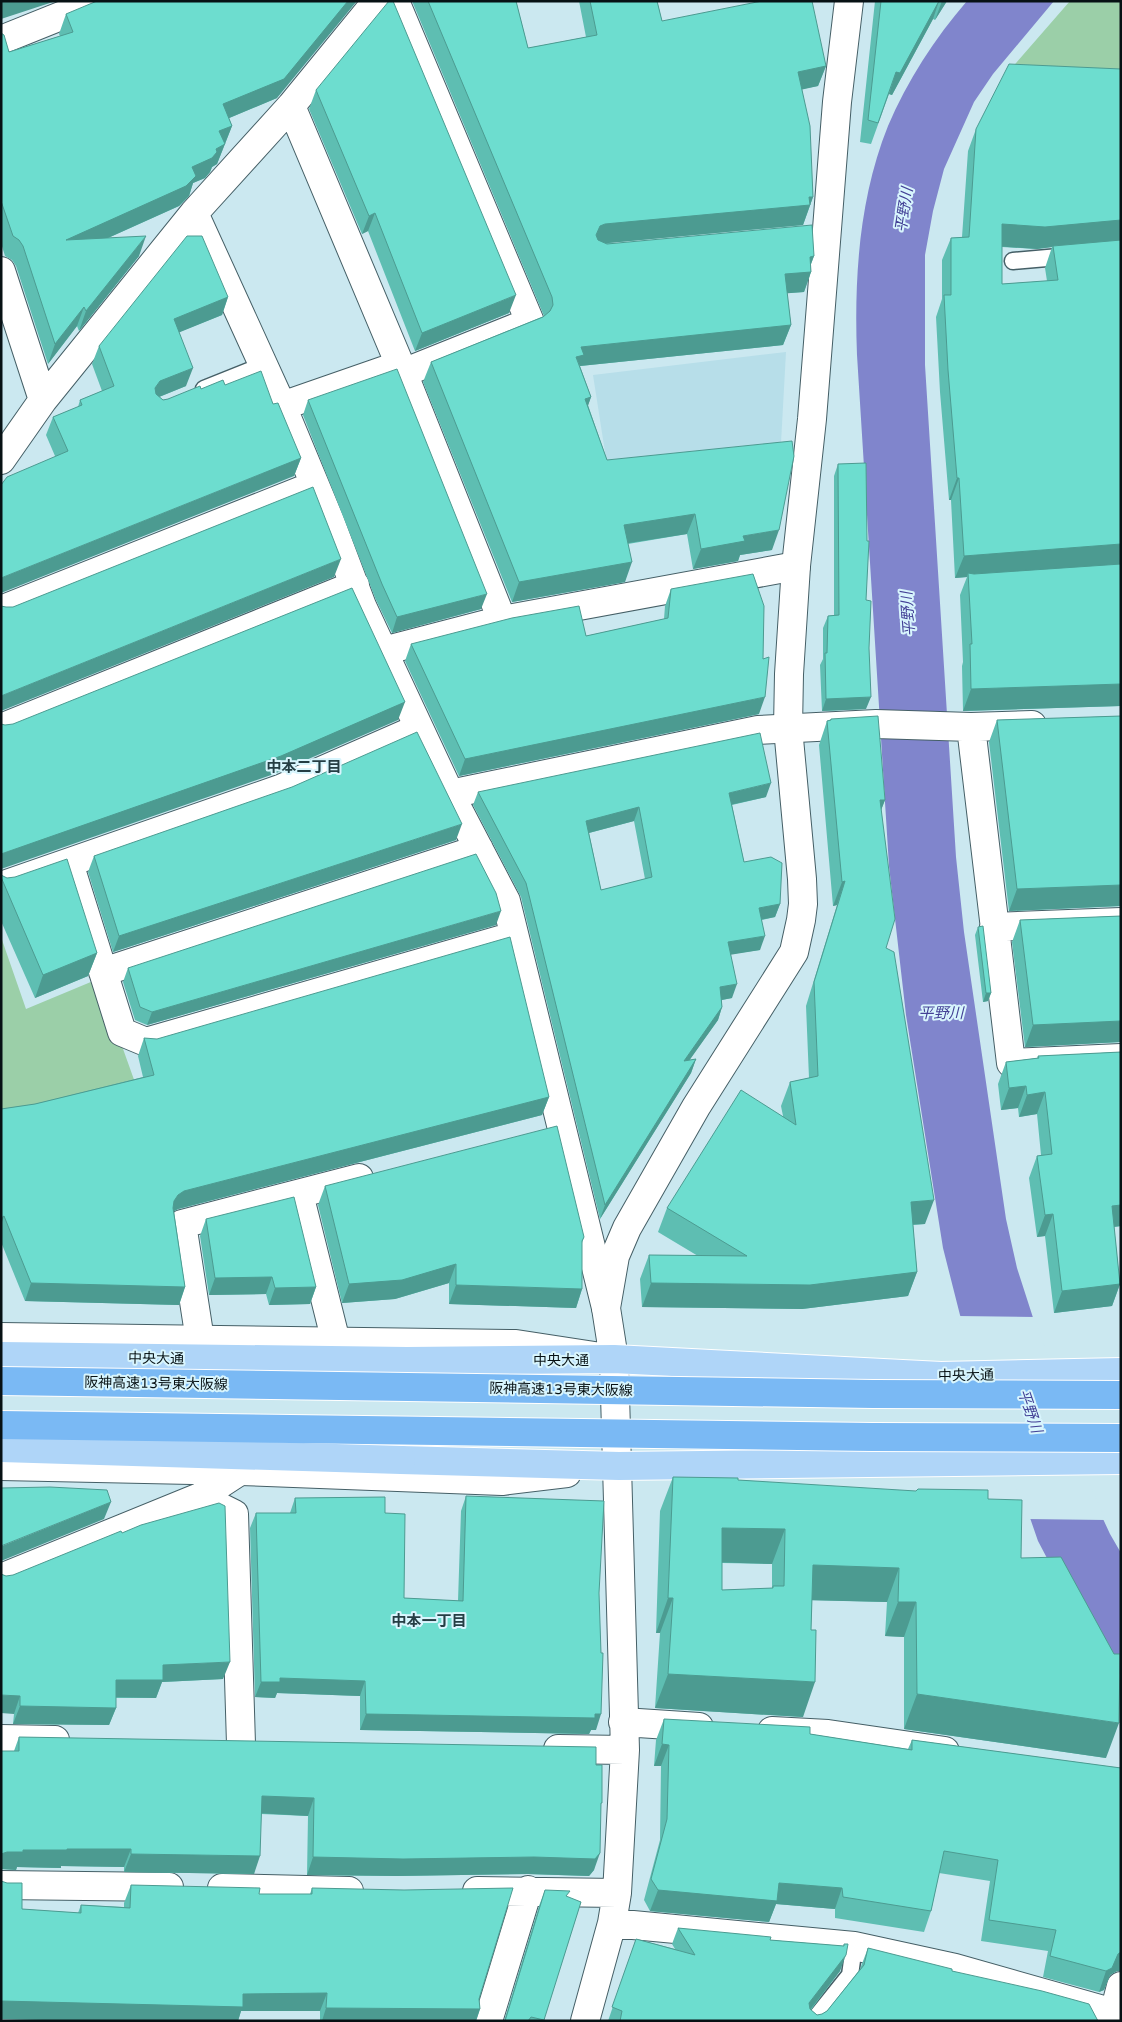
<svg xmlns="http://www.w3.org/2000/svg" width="1122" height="2022" font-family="'Varela Round','Noto Sans JP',sans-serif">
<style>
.built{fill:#b7dee9}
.green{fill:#9bcfa8}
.water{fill:#8085cc}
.pier{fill:#cbe8f0}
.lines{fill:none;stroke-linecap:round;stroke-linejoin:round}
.service-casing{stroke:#455f66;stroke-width:19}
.minor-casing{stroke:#455f66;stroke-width:30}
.tertiary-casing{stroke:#455f66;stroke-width:30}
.primary-casing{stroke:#fff;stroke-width:30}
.service{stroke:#fff;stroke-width:16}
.minor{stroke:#fff;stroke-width:28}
.tertiary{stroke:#fff;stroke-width:28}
.primary{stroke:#afd5f8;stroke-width:28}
.primary-bridge-casing{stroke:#fff;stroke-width:30;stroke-linecap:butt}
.motorway-bridge-casing{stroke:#fff;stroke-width:30;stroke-linecap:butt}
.primary-bridge{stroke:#afd5f8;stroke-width:28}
.motorway-bridge{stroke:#7ab9f4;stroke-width:28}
.wall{fill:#5ebeb2;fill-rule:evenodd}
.shaded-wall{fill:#4c9b91}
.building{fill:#6dddcf;stroke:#4c9b91;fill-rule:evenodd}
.labels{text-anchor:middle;stroke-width:4;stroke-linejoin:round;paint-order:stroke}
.street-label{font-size:14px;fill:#071114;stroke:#d8f5fd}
.water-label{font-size:15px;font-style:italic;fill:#434196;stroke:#d8f5fd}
.neighbourhood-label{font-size:15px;font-weight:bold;fill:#253e44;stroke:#d8f5fd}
</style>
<rect width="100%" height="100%" fill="#cbe8f0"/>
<path class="built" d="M786,352L781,443L607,465L593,375Z"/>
<path class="green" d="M1070,1H1121V86L1003,78Z
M1,937L26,1009L98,979L137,1088L1,1122Z"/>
<path class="water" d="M967,1H1054L993,74L974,102L944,169L933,211L925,255V365L956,857L964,932L1006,1219L1017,1268L1086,1482L1110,1534L1121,1553V1676L1069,1600L1038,1541L960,1315L943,1248L906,1015L889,866L857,355C854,279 859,198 888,126C907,81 935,38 967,1Z"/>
<path class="pier" d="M957,1316L1035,1317L1088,1481L1106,1520L1027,1519Z"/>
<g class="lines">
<g class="service-casing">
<path id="service" d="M1013,261L1070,256
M204,389L264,365
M813,2021L850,1975L854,1946"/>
</g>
<g class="minor-casing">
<path id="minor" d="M395,1L530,322L403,373
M1,40L98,1
M291,106L400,365L502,620
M194,213L282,406L330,521L362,606L450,794L506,901L606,1308
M1,271L43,400
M282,406L400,365
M1,460L43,400L194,213L291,106L377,1
M1,610L315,485
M383,651L502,620L796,566
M971,727L1011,1063L1121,1058
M1,728L355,585
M450,794L758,730L876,724L971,727L1032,725
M69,863L122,1032L146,1042L514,936
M1,886L280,789L419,728
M994,927L1121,922
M103,972L479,849
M299,1194L336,1342
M200,1340L182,1224L359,1178
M200,1497L234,1514L241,1744
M1,1578L200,1497L240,1471
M623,1722L699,1727
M772,1731L828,1734L945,1751
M1,1739L55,1740
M558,1749L625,1750
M1,1885L169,1887
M222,1888L349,1891
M477,1891L617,1893
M612,1923L854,1946L955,1968L1121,2015
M488,2021L528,1890
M585,2021L612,1923L617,1893L625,1750L614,1359
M1112,2021L1121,1986"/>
</g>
<g class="tertiary-casing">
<path id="tertiary" d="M1,1337L516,1344L614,1359L606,1308L615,1256L627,1228L696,1107L794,952L801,920L803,904L802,879L788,728L789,674L796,566L812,419L837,102L849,1
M1,1466L240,1471L502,1481L567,1473"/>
</g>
<g class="primary-casing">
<path id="primary" d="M1,1356L407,1361L614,1359L941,1376L1121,1372
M401,1460L619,1466L1121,1460"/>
</g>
<use href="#service" class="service"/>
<use href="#minor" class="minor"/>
<use href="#tertiary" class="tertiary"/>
<use href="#primary" class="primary"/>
<g class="primary-bridge-casing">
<path id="primary-bridge" d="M1,1448L401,1460"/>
</g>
<g class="motorway-bridge-casing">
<path id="motorway-bridge" d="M1,1381L873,1394L1121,1395
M1,1425L872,1437L1121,1438"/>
</g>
<use href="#primary-bridge" class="primary-bridge"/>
<use href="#motorway-bridge" class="motorway-bridge"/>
</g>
<path class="wall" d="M412,1H516L528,48L586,37L579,1H657L662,21L826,66L818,86L802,89L813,197L803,225L606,243L814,256L811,264V272L804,292L787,293L791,325L783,345L580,366L591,397L588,405L607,460L772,550L740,555L738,561L693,569L687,534L628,544L625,582L512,602L423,382L431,362L544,316Z
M875,1H947L935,20L933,19L892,95L889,94L871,144L860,142Z
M66,14L277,98L229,118L232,126L217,164L212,167L210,172L205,178L193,183L189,196L179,206L108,238L139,256L79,331L77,326L48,364L16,266L12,260L5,256L1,243V33L9,52L60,36L59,34Z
M1121,69V706L963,711L962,666L963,662L960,595L967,577L955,578L951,500H949L940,392L936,317L942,299V260L951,238L962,237L968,151L976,129ZM1002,247L1037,249L1052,247L1045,268L1047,281L1002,284Z
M316,90L509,313L415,351L368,231L362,234L309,109Z
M228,297L222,315L179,332L186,386L159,397L163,400L168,399L201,389L225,385L273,404L301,458L294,476L55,456L46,435L53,417L78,407L80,400L102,391L92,364L99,346Z
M308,400L481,609L392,633L376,600L303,415Z
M838,464L866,600V709L822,711L820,665L823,659V628L828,616L834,615V476Z
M671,589L759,714L459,776L405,661L411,644L586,636L664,619L665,606Z
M1121,716V906L1009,911L989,742L997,720Z
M831,719L885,800L881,810L886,948L925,1224L913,1225L917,1272L908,1296L802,1309L642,1307L640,1279L649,1255L698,1256L658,1232L667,1208L783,1116L781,1106L790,1082L809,1078L806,1006L837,905L833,906L819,745L827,721L830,720Z
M478,792L766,797L732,805L744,862L780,904L775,917L762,920L760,950L731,954L732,998L722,1000V1007L718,1020L689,1060L696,1059L691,1073L600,1219L521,897L473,805ZM634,821L645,879L601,890L589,833Z
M456,840L113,952L88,872L94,856Z
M1,875L97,953L88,976L35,998L1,921Z
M1121,916V1042L1025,1047L1012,942L1020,920Z
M496,925L147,1025L135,1020L123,982L128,968Z
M978,927L991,993L988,1001L983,1002L975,935Z
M144,1038L549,1097L542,1115L178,1209L174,1211L185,1287L179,1305L25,1301L1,1242V1109L35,1104L143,1077L138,1056Z
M1121,1052V1226L1114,1227L1120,1284L1112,1306L1054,1313L1045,1236L1037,1237L1029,1178L1037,1156L1041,1155L1037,1114L1019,1117L1018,1108L1001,1110L998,1084L1006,1062L1037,1058L1038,1056Z
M325,1186L584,1237L582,1243V1289L576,1308L449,1304V1283L395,1299L342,1303L318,1205Z
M206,1219L316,1287L310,1304L269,1305L266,1294L209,1295L200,1236Z
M673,1477L738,1480L988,1499L1021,1558L1106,1758L904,1729V1637L885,1636L887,1602L812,1600L811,1630L803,1717L655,1708L660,1633H656L660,1511ZM722,1563L772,1564V1588L722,1590Z
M466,1496L599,1593L596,1730H591L589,1734L360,1730V1696L277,1693L275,1698L255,1697L250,1528L256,1513H290L295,1498L385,1513L404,1598L458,1601L461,1511Z
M1,1574L223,1679L162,1682L156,1698H116V1708L109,1725L13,1724L14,1714Z
M664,1719L810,1734L908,1749L912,1740L1121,1768V1971H1117L1110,1975L1104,1990L1099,1992L1043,1977L1048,1951L981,1941L990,1881L939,1873L931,1911L924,1932L835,1918V1909L776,1904L769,1922L650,1911L644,1900L660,1840L661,1766H654L656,1740Z
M19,1737L596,1765L601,1807L594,1870L589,1876L528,1874L397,1876L307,1875L308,1816L261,1814L254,1874L124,1872V1867L61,1866V1868L17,1867L16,1870L1,1869V1751H14Z
M1,1881L22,1909L78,1913L81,1905L124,1907V1903L131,1885L259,1894H310L312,1888L479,1999L480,2009L476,2021H320V2011H241L238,2021H88L1,2019Z
M545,1890L581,1902L543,2021H504L539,1906Z
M678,1928L770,1940L843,1946L844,1944L840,1971L811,2010L817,2015L822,2014L827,2011L860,1969L868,1948L952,1971L1098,2021H608L636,1939L675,1949L672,1944Z"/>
<path class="shaded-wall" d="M1,1H56L1,19Z
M348,1H357L277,98L215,124L223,104Z
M939,1L933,19L892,95L889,94L896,72Z
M942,1H947L935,20Z
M826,66L818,86L791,92L798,72Z
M232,126L217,164L212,167L210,172L205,178L193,183L189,196L179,206L59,260L66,240L192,167L219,131Z
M809,197H813L803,225L598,244L596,235L600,226L605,224Z
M375,213L368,231L362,234L369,216Z
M1121,220L1120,241L1053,246L1052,247L1037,249L994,246L1002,224Z
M146,236L139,256L79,331L86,311Z
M814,256L808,272H811L804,292L778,294L785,274L810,257Z
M516,295L509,313L415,351L422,333Z
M228,297L222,315L168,337L174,319Z
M84,307L77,326L48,364L55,344Z
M791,325L783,345L580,366L576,357L581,347Z
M193,368L186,386L154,399L155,388L160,381Z
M591,397L584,417L585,399Z
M301,458L294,476L1,593V578Z
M957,478H959L951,500H949Z
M695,514L687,534L616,545L624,525Z
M779,530L772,550L740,555L738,561L693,569L701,549L743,536Z
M1121,544V565L969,577L968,573L967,577L955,578L964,556Z
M341,559L334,577L1,711V696Z
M632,562L625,582L512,602L519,582Z
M487,594L481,609L392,633L397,617Z
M1121,684L1120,706L963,711L971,689Z
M765,697L759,714L459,776L465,759Z
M871,697L866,709L822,711L826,699Z
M405,702L398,720L274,774L1,869V854Z
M771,783L766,797L725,806L729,793Z
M880,800H885L876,823Z
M639,807L634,821L581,835L586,821Z
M462,824L456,840L113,952L119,936Z
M845,881L837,905L833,906L842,882Z
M1121,885L1120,906L1009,911L1017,889Z
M780,904L775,917L754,921L759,908Z
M501,911L496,925L147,1025L152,1012Z
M765,936L760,950L723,956L728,942Z
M97,953L88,976L35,998L43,975Z
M737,984L732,998L716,1001L720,987Z
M986,993H991L988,1001L983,1002Z
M722,1007L718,1020L679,1075L684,1061Z
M1121,1021L1120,1042L1025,1047L1033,1025Z
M696,1059L691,1073L600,1219L605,1205Z
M1026,1086L1018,1108L1001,1110L1009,1088Z
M1045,1092L1037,1114L1019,1117L1027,1095Z
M549,1097L542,1115L178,1209L171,1213L174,1201L178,1195L184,1191Z
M934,1200L925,1224L903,1225L911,1202Z
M1121,1205V1226L1104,1228L1112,1206Z
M1053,1214L1045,1236L1037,1237L1045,1215Z
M4,1216L1,1225V1218Z
M456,1264L449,1283L395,1299L342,1303L349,1284Z
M917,1272L908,1296L802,1309L642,1307L651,1283Z
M272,1277L266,1294L209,1295L215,1278Z
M31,1283L185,1287L179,1305L25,1301Z
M1120,1284L1112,1306L1054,1313L1062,1291Z
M456,1285L582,1289L576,1308L449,1304Z
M316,1287L310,1304L269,1305L275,1288Z
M111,1502L104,1519L1,1561L2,1546Z
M722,1528L785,1529L772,1564L709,1562Z
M813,1565L899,1568L887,1602L800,1600Z
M668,1598H673L660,1633H656Z
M898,1602H916L904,1637L885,1636Z
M230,1662L223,1679L162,1682L156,1698L110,1697L116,1680L163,1665Z
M668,1674L815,1682L803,1717L655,1708Z
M280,1678L365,1681L360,1696L277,1693L275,1698L255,1697L261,1682Z
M917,1694L1119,1723L1106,1758L904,1729Z
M1,1695L20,1696L14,1714L1,1713Z
M20,1706L116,1708L109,1725L13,1724Z
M366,1714H601L596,1730H591L589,1734L360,1730Z
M662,1744L669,1745L661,1766H654Z
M262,1796L314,1798L308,1816L256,1813Z
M67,1849H131L124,1867L61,1866V1868L17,1867L16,1870L1,1869V1854L7,1852L23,1850Z
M600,1853L594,1870L589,1876L528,1874L397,1876L307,1875L313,1857Z
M131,1854L260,1856L254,1874L124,1872Z
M779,1883L842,1888L835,1909L776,1904L769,1922L650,1911L658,1890Z
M1121,1952V1971H1117L1110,1975L1104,1990L1099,1992L1106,1971L1118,1954Z
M846,1955L840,1971L803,2019L809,2003Z
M327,1993L320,2011H241L238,2021H88L1,2019V2001L243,1994Z
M326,2008L480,2009L476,2021H322Z"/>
<path class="building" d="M97,1H348L284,79L223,104L232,126L219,131L225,144L216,149L217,152L212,158L192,167L196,176L186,186L66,240L146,236L86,311L84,307L55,344L23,246L19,240L13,236L1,201V33L4,35L9,52L73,32L66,14Z
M389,1H393L516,295L422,333L375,213L369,216L316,90Z
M428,1H516L528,48L597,35L590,1H657L662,21L762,1H812L826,66L798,72L810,126L813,197H809L810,205L605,224L600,226L596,235L598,240L607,244L812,225L814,256L810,257L811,272L785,274L791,325L581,347L584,355L576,357L591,397L585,399L607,460L792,441L794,456L779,530L743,536L745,541L701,549L695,514L624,525L632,562L519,582L431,362L543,317L550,311L553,305L552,297Z
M881,1H939L900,73L896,72L878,123L868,120Z
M1009,64L1121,69V220L1045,227L1002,224V284L1058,280L1053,246L1121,240V544L964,556L959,478H957L948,370L944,295H951V238L969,237L976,129Z
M187,236H202L228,297L174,319L193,368L160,381L155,388L156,394L163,400L168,399L200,386L201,389L223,380L225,385L261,371L273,404L278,403L301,458L1,578V485L7,477L68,451L53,417L82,405L80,400L114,386L99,346Z
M397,369L487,594L397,617L382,584L308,400Z
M866,463L867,541H869L866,600L871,601L869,648L871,697L826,699L825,653H827L828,616L839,615L838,464Z
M313,487L341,559L1,696V606L6,607H13Z
M1121,564V684L971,689L970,644H972L968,573L974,574Z
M753,574L764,606L763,659L769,657L765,697L465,759L411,644L512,618L579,606L586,636L668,618L671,589Z
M352,588L405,702L281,756L1,854V724L5,725L13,724Z
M878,716L885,800H880L895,919L886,948L894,952L934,1200L911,1202L917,1272L810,1285L651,1283L649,1255L747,1256L667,1208L741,1090L796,1125L790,1082L818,1076L814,982L845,881L842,882L827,721L831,720V719Z
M1121,716V885L1017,889L997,720Z
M417,732L462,824L119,936L94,856L292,787Z
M760,733L771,783L729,793L744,862L771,857L782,863L780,904L759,908L765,936L728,942L737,984L720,987L722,1007L684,1061L696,1059L605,1205L526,883L478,792ZM639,807L652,877L601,890L586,821Z
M476,854L496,893L501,911L152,1012L140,1007L128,968Z
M67,859L97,953L43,975L1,877V875L7,878L15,877Z
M1121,916V1021L1033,1025L1020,920Z
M983,926L991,993H986L978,927Z
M510,937L549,1097L184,1191L178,1195L174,1201L173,1208L185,1287L31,1283L4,1216L1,1218V1109L35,1104L154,1075L144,1038L157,1039Z
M1121,1052V1205L1112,1206L1120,1284L1062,1291L1053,1214L1045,1215L1037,1156L1052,1154L1045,1092L1027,1095L1026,1086L1009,1088L1006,1062L1039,1058L1038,1056Z
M557,1126L584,1237L582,1241V1289L456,1285V1264L402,1280L349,1284L325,1186Z
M294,1197L316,1287L275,1288L272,1277L215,1278L206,1219Z
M673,1477L738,1478V1480L916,1491L918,1489L988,1490V1499L1022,1500L1021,1558L1061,1557L1114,1654H1120L1119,1723L917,1694L916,1602H898L899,1568L813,1565L811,1630H816L815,1682L668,1674L673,1598H668ZM722,1528L785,1529L784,1586H773V1588L722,1590Z
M50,1487L107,1490L111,1502L1,1546V1488Z
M466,1496L604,1501L599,1593L601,1653H603L601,1714H595V1718L366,1714L365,1681L280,1678V1682H261L256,1513H296L295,1498L385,1497V1513L405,1514L404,1598L463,1601Z
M219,1503L225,1506L230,1662L163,1665V1680H116V1708L20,1706V1696L1,1695V1574L6,1576L13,1575L121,1531L122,1533L141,1525Z
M664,1719L810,1727V1734L912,1750V1740L1121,1768V1952L1118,1954L1112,1968L1106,1971L1050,1956L1056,1930L989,1920L998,1860L944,1851L931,1911L843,1897L842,1888L779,1883L777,1901L658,1890L651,1879L667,1819L669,1745L662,1744Z
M19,1737L596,1747V1765H602V1803H601L600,1853L595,1859L534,1857L403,1859L313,1857L314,1798L262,1796L260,1856L131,1854V1849H67V1850H23V1852H7L1,1854V1751H19Z
M1,1881L7,1883H22V1909L81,1913V1905L130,1908L131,1885L260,1888L259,1894H312V1888L404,1890L513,1888L479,1999L480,2009L326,2008L327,1993L243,1994V2007L1,2001Z
M545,1890L570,1891L566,1896L581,1902L544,2020L531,2017L528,2021H505Z
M678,1928L771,1937L770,1940L844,1946V1944H848L846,1955L809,2003L810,2009L817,2015L822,2014L827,2011L864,1965L868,1948L952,1969V1971L1042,1991L1089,2004L1098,2021H620L622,2011L612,2007L636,1939L695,1955Z"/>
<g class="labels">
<g class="street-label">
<text transform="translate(156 1358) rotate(1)" y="5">中央大通</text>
<text x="561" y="1365">中央大通</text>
<text transform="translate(966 1375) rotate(-1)" y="5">中央大通</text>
<text transform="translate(156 1383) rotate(1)" y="5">阪神高速13号東大阪線</text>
<text transform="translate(561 1389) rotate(1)" y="5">阪神高速13号東大阪線</text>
</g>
<g class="water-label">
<text transform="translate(904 210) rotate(-81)" y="5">平野川</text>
<text transform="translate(908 614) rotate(-94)" y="5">平野川</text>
<text x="941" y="1018">平野川</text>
<text transform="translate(1030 1411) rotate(71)" y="5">平野川</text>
</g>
<g class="neighbourhood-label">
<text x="304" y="772">中本二丁目</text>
<text x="429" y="1626">中本一丁目</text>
</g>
</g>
<rect width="1122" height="2022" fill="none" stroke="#071114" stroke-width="5"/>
</svg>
